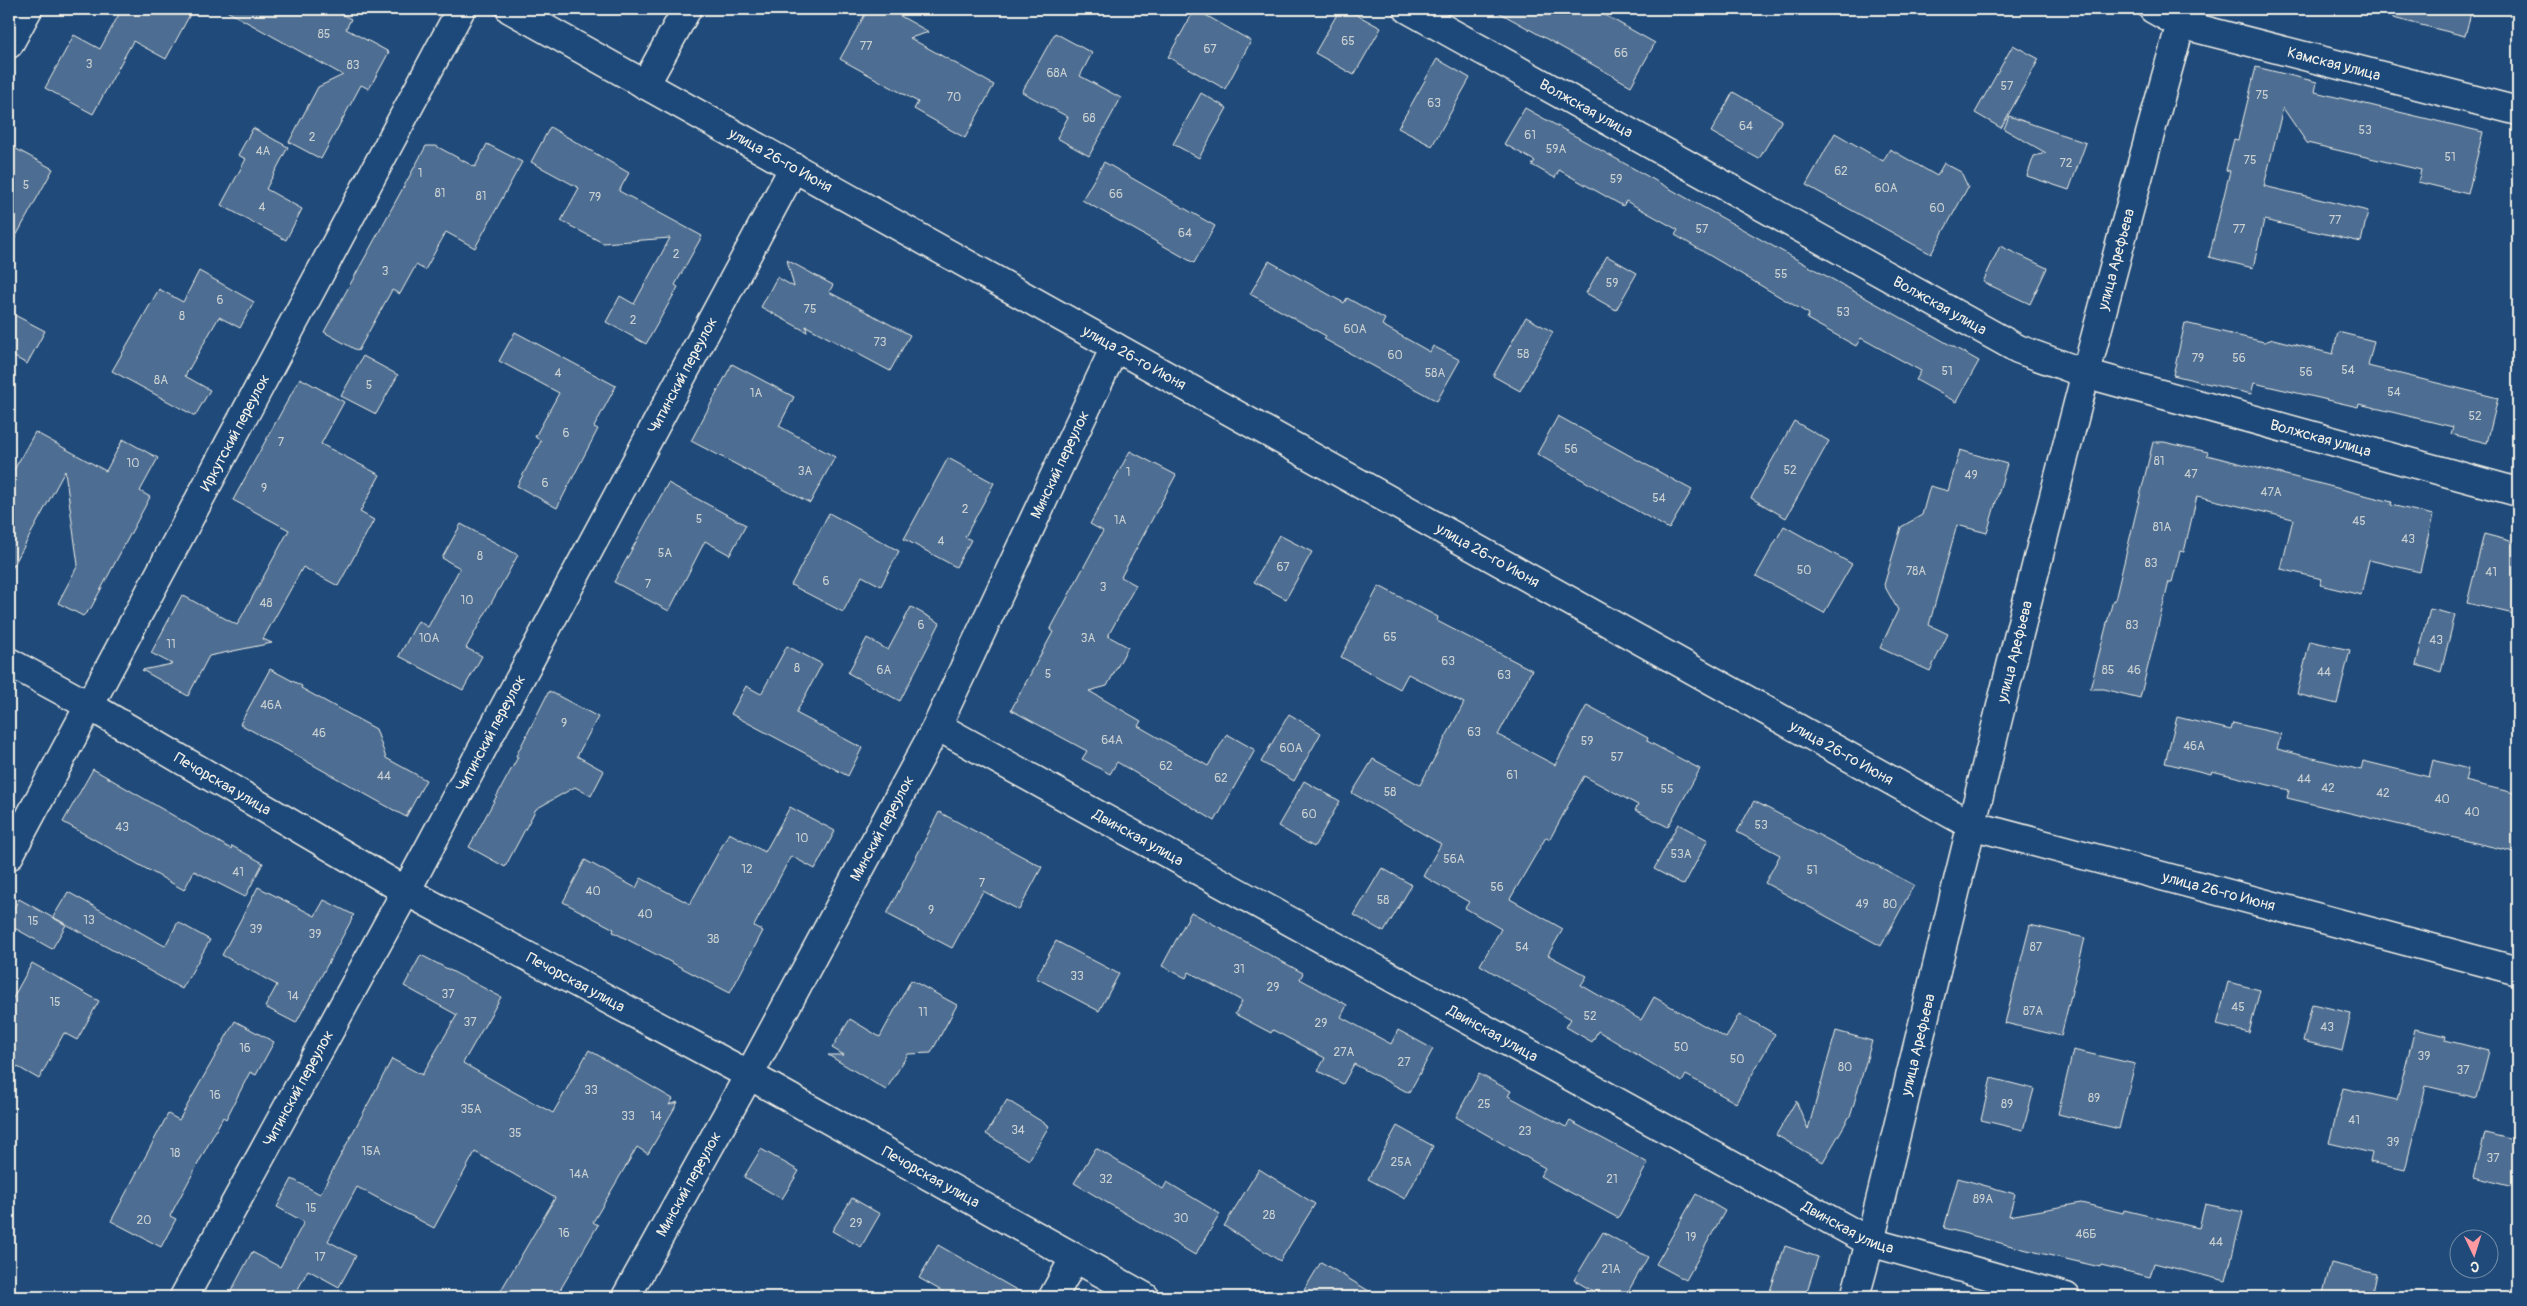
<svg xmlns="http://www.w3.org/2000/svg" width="2527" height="1306" font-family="Pangolin,sans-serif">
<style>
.building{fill:#4d6e92;stroke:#f4f1e8}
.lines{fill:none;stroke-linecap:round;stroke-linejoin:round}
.minor-casing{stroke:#f4f1e8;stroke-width:31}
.minor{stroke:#1f4a7a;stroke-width:28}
.labels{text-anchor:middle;stroke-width:4;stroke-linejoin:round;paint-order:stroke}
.number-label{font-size:12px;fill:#cad0d2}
.street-label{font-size:15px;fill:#f4f1e8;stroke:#1f4a7a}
</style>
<rect width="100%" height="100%" fill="#1f4a7a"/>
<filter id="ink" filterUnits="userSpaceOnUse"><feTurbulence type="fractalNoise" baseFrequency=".02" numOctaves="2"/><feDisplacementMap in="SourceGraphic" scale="10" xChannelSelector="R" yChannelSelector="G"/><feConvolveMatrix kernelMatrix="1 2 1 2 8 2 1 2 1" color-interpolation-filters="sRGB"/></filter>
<g filter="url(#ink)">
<path class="building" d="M122,9H193L166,59L133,41L93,114L45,88L74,35L100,49Z
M223,9H332L351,19L346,29L389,52L369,89L361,85L321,159L289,142L318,87L343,75Z
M868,9H888L929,32L910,38L994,85L965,138L914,109L918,102L840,59Z
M1195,9L1251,41L1225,89L1168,57Z
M1340,9H1346L1381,28L1354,75L1315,53Z
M1493,9H1594L1655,43L1631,86Z
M2394,9H2472L2465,36L2393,18Z
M1055,33L1092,53L1080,76L1121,98L1089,156L1057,138L1068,117L1022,92Z
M2013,45L2039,59L2001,128L1975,113Z
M1437,59L1470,78L1432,146L1398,128Z
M2256,67L2317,82L2315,92L2483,132L2468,194L2418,182L2421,170L2307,143L2283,108L2264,186L2368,211L2361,242L2264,220L2253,268L2209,257L2230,171L2226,170L2234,139L2238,140Z
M1733,92L1782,120L1759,159L1711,132Z
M1201,93L1227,108L1199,158L1173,144Z
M1525,108L1979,361L1956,402L1916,380L1921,371L1861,338L1856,346L1807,319L1809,314L1675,235L1678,230L1626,201L1623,206L1559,170L1555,178L1532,165L1535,161L1504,144Z
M2009,116L2086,143L2069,190L2027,176L2034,156L2046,153L2004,129Z
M550,127L629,173L619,191L702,236L675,285L678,287L646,344L606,322L620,296L634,304L670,238L603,243L561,221L579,188L531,162Z
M253,128L288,147L266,189L302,209L286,240L221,205L246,159L238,155Z
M1835,133L1883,161L1890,149L1937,176L1944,163L1961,172L1968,187L1931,254L1806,185Z
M487,144L522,162L475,248L446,232L425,270L416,265L400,294L392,290L358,351L324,332L426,146H436L475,167Z
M9,145L53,169L9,249Z
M1104,162L1215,226L1194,263L1082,200Z
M2000,246L2047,268L2030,304L1983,282Z
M1607,256L1637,273L1616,310L1586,293Z
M787,260L833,285L829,292L910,335L890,371L806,326L807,332L761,307L777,277L794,287Z
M1269,261L1344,303L1347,298L1385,319L1382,325L1430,352L1433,346L1460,360L1437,401L1324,339L1326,336L1250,294Z
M199,271L254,302L240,328L219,317L185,376L210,390L195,416L112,371L159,289L183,302Z
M9,312L45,331L27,364L9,354Z
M1526,317L1553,332L1520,391L1493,376Z
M2185,323L2264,342L2273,339L2333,354L2338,332L2374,341L2368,366L2498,398L2487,443L2451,434L2453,427L2359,404L2358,407L2254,383L2251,394L2173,375Z
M515,332L616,386L594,427L598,429L557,508L517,486L541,441L535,437L559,393L499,361Z
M363,356L398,375L376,414L341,396Z
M732,364L794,397L779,426L835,457L810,503L691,441Z
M300,378L344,402L321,444L380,475L360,512L374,520L338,586L303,567L263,639L272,643L209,656L188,696L142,670L172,664L151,653L182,595L237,625L289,530L233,500Z
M1558,416L1692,490L1669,529L1537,454Z
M1794,421L1829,441L1786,518L1751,498Z
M35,432L106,471L123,439L158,458L140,491L150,497L91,608L83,616L58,603L78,565L65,471L9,574V479Z
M2153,442H2164L2208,452L2207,455L2392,502L2391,505L2433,515L2420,572L2369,560L2361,595L2320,585L2322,579L2281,569L2293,519L2197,496L2184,552L2180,551L2172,582H2169L2140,698L2104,689H2090L2113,600H2115Z
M1960,450L2007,464L1987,533L1957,525L1929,625L1948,634L1930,671L1880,648L1898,610L1884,585L1901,527L1922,515L1930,486L1948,491Z
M1130,451L1176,475L1121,577L1136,585L1108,636L1128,647L1107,686L1089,691L1141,721L1138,726L1208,766L1227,734L1255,750L1215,821L1117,762L1110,774L1082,759L1087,751L1011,710L1053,632L1050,630L1103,531L1090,524Z
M948,458L994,483L965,537L971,540L956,567L904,539Z
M668,483L746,525L730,555L705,541L669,611L614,582Z
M829,513L899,551L881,586L862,576L843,612L791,585Z
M461,524L518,555L466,648L482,656L463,690L399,656L418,621L428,627L460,568L442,558Z
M1784,526L1852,564L1824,613L1756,576Z
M2484,534L2518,543V615L2467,603Z
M1279,535L1312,552L1286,599L1254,582Z
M1379,586L1438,617L1437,621L1532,670L1498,735L1555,765L1587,705L1648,738L1647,741L1700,769L1668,827L1635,810L1638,805L1584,776L1550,839L1546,837L1510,899L1563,929L1548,955L1587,976L1581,985L1641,1020L1654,997L1726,1038L1739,1014L1775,1034L1736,1103L1686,1075L1682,1082L1598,1031L1592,1042L1566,1027L1571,1019L1480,965L1501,929L1465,908L1469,902L1423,876L1441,844L1352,793L1373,759L1420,785L1464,703L1408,674L1400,689L1341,657Z
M911,607L940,623L900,701L848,673L867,638L888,650Z
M2430,609L2455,615L2441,672L2416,665Z
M2310,641L2350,650L2337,704L2297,694Z
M787,646L822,664L796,713L862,748L848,776L731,714L746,686L761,694Z
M270,669L302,686L301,688L376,729L386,758L426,780L406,817L240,724Z
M549,691L598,717L577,756L604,771L591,796L575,787L536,809L505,867L469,847L518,757L516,756Z
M1289,714L1321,733L1294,781L1261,762Z
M2177,717L2231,730L2233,723L2281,734L2277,749L2361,770L2363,761L2429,777L2433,760L2468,769L2465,781L2518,794V853L2287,798L2289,790L2212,771L2211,774L2165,763Z
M93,769L231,849L232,846L263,863L245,897L194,871L184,890L63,822Z
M1304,781L1340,801L1314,847L1278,826Z
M1754,801L1914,885L1881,946L1765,883L1780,855L1737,832Z
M790,807L835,831L815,869L791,856L754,926L763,931L730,993L613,932L614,929L563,902L585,860L636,888L641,878L690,904L729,833L765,852Z
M939,812L1042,867L1019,910L983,891L952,948L887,914Z
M1678,824L1708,840L1684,885L1654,869Z
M1382,868L1412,885L1384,932L1354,915Z
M258,887L315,916L324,900L354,915L351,918L352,919L296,1023L265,1007L277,985L222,955Z
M68,892L165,946L178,922L210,940L182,989L53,917Z
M19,899L66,925L52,949L9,925V917Z
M1191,912L1303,973L1300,979L1347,1005L1341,1017L1391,1044L1398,1030L1433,1049L1409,1093L1354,1064L1343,1084L1318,1071L1325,1058L1273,1030L1271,1033L1235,1014L1242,1001L1189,972L1186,978L1162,966Z
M2030,925L2085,938L2061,1036L2005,1023Z
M1056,941L1119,974L1099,1011L1036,978Z
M421,955L501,997L463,1063L512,1091L553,1113L589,1050L673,1099L669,1105L678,1102L648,1154L637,1147L593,1222L598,1225L556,1297H497L555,1198L475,1152L434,1228L357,1187L328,1241L356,1256L339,1287L308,1270L294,1297H228L252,1252L280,1267L304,1222L277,1207L292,1179L320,1194L392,1059L422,1075L457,1015L404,986Z
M32,963L99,1001L77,1040L64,1033L39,1079L9,1062V1005Z
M911,980L957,1005L931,1053L908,1054L886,1090L828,1055H844L832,1048L850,1019L880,1037Z
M2228,982L2260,990L2249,1033L2217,1025Z
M2312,1004L2351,1013L2342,1051L2303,1041Z
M235,1021L274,1042L256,1075L250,1072L226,1119L223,1117L170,1216L176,1219L161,1247L111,1221L168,1114L179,1120Z
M2415,1029L2446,1036L2445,1040L2489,1051L2477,1098L2426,1086L2405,1170L2370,1162L2372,1153L2329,1143L2343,1088L2397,1100Z
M1836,1031L1872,1041L1851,1114L1823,1162L1776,1135L1796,1101L1808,1129Z
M2073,1050L2135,1064L2119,1129L2058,1114Z
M1479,1074L1511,1091L1508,1096L1566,1127L1570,1121L1648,1163L1618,1218L1540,1176L1545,1168L1456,1117Z
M1991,1078L2034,1089L2023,1130L1981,1120Z
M1007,1100L1049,1126L1029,1160L986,1134Z
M1397,1126L1433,1146L1405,1199L1368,1179Z
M2485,1133L2518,1141V1188L2474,1177Z
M1096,1148L1163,1189L1167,1182L1220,1214L1195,1255L1074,1183Z
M761,1149L799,1171L782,1199L744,1177Z
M1259,1169L1315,1204L1280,1261L1224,1226Z
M1958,1178L2015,1194L2009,1216L2081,1203L2123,1213L2124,1210L2199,1228L2205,1204L2243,1212L2226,1281L2154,1263L2150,1277L2101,1265L2100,1267L2027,1250L1944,1228Z
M1696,1194L1725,1211L1686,1280L1656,1264Z
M852,1198L880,1214L861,1247L832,1231Z
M1603,1232L1648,1257L1625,1297H1603L1574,1280Z
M938,1245L1029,1297H952L919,1278Z
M1785,1246L1818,1257L1805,1297H1768Z
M1321,1262L1379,1297H1300Z
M2331,1263L2376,1274L2371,1297H2322Z"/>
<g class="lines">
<g class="minor-casing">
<g id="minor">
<path id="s1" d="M510,9L1971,825L2518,971"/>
<path id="s2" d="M1408,9L2018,349L2084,373L2518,492"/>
<path id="s3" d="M2153,9L2180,24L2518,111"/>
<path d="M9,44L28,9"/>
<path d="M645,85L687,9"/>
<path id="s4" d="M9,662L90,706L406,891L749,1075L1145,1297"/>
<path id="s5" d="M937,726L1870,1242L2066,1297"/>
<path id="s6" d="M9,856L461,9"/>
<path id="s7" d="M184,1297L406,891L794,167"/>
<path id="s8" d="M626,1297L749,1075L937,726L1115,347"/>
<path d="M1053,1297L1074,1259"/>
<path id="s9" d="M1855,1297L1870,1242C1970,830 2069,417 2185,9"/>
</g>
</g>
<use href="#minor" class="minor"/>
</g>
</g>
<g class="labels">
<g class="number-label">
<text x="324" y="38">85</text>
<text x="1348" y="45">65</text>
<text x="866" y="50">77</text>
<text x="1210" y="53">67</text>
<text x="1621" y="57">66</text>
<text x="89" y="68">3</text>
<text x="353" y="69">83</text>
<text x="1057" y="77">68А</text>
<text x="2007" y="90">57</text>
<text x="2262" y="99">75</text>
<text x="954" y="101">70</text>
<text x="1434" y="107">63</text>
<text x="1089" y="122">68</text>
<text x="1746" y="130">64</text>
<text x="2365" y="134">53</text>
<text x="1530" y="139">61</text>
<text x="312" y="141">2</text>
<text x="1556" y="153">59А</text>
<text x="263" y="155">4А</text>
<text x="2450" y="161">51</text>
<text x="2250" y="164">75</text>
<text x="2066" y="167">72</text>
<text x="1841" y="175">62</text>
<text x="420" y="177">1</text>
<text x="1616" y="183">59</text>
<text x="26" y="189">5</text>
<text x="1886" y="192">60А</text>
<text x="440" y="197">81</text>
<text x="1116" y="198">66</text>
<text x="481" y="200">81</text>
<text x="595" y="201">79</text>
<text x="262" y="211">4</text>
<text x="1937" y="212">60</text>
<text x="2335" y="224">77</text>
<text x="1702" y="233">57</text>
<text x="2239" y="233">77</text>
<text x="1185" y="237">64</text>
<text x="676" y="258">2</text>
<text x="385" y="275">3</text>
<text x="1781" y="278">55</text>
<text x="1612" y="287">59</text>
<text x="220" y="304">6</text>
<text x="810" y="313">75</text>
<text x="1843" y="316">53</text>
<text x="182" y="320">8</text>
<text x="633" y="324">2</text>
<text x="1355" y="333">60А</text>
<text x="880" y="346">73</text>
<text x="1523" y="358">58</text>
<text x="1395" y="359">60</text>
<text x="2198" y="362">79</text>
<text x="2239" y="362">56</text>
<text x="2348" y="374">54</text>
<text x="1947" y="375">51</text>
<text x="2306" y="376">56</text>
<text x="558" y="377">4</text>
<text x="1435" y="377">58А</text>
<text x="161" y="384">8А</text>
<text x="369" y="389">5</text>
<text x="2394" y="396">54</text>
<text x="756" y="397">1А</text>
<text x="2475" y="420">52</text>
<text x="566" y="437">6</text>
<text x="281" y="446">7</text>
<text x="1571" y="453">56</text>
<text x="2159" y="465">81</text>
<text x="133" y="467">10</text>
<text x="1790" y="474">52</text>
<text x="805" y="475">3А</text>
<text x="1128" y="476">1</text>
<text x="2191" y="478">47</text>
<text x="1971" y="479">49</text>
<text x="545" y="487">6</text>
<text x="264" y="492">9</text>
<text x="2271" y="496">47А</text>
<text x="1659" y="502">54</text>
<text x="965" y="513">2</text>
<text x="699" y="523">5</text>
<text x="1120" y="524">1А</text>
<text x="2359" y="525">45</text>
<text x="2162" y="531">81А</text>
<text x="2408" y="543">43</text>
<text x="941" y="545">4</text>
<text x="665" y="557">5А</text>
<text x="480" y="560">8</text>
<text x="2151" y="567">83</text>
<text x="1283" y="571">67</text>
<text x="1804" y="574">50</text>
<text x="1916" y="575">78А</text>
<text x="2491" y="576">41</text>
<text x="826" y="585">6</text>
<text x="648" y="588">7</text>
<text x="1103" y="591">3</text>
<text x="467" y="604">10</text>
<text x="266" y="607">48</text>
<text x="921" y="629">6</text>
<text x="2132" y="629">83</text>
<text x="1390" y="641">65</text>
<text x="429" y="642">10А</text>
<text x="1088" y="642">3А</text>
<text x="2436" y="644">43</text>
<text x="171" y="648">11</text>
<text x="1448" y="665">63</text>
<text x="797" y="672">8</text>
<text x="884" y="674">6А</text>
<text x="2108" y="674">85</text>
<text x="2134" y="674">46</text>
<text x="2324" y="676">44</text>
<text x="1048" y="678">5</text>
<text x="1504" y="679">63</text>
<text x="271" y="709">46А</text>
<text x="564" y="727">9</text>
<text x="1474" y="736">63</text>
<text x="319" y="737">46</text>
<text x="1112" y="744">64А</text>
<text x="1587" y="745">59</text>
<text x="2194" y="750">46А</text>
<text x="1291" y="752">60А</text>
<text x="1617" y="761">57</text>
<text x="1166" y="770">62</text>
<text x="1512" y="779">61</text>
<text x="384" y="780">44</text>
<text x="1221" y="782">62</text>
<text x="2304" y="783">44</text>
<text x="2328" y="792">42</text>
<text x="1667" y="793">55</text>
<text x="1390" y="796">58</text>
<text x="2383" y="797">42</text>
<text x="2442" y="803">40</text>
<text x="2472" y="816">40</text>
<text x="1309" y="818">60</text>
<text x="1761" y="829">53</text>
<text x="122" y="831">43</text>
<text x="802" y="842">10</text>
<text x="1681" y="858">53А</text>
<text x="1454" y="863">56А</text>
<text x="747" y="873">12</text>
<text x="1812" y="874">51</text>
<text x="238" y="876">41</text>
<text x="982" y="887">7</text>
<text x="1497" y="891">56</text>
<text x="593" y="895">40</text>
<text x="1383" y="904">58</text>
<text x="1862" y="908">49</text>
<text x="1890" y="908">80</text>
<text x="931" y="914">9</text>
<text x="645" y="918">40</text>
<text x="89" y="924">13</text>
<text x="33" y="925">15</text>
<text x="256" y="933">39</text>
<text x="315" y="938">39</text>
<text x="713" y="943">38</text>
<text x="1522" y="951">54</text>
<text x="2036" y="951">87</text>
<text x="1239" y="973">31</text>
<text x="1077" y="980">33</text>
<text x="1273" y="991">29</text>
<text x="448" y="998">37</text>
<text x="293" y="1000">14</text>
<text x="55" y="1006">15</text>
<text x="2238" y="1011">45</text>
<text x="2033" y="1015">87А</text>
<text x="923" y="1016">11</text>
<text x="1590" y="1020">52</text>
<text x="470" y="1026">37</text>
<text x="1321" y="1027">29</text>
<text x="2327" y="1031">43</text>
<text x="1681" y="1051">50</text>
<text x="245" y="1052">16</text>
<text x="1344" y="1056">27А</text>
<text x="2424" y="1060">39</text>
<text x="1737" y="1063">50</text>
<text x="1404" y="1066">27</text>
<text x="1845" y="1071">80</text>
<text x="2463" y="1074">37</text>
<text x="591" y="1094">33</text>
<text x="215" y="1099">16</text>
<text x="2094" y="1102">89</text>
<text x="1484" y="1108">25</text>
<text x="2007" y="1108">89</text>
<text x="471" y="1113">35А</text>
<text x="628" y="1120">33</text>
<text x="656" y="1120">14</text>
<text x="2354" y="1124">41</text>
<text x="1018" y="1134">34</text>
<text x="1525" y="1135">23</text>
<text x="515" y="1137">35</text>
<text x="2393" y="1146">39</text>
<text x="371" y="1155">15А</text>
<text x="175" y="1157">18</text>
<text x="2493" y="1162">37</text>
<text x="1401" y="1166">25А</text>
<text x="579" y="1178">14А</text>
<text x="1106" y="1183">32</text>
<text x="1612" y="1183">21</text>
<text x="1983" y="1203">89А</text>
<text x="311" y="1212">15</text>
<text x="1269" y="1219">28</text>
<text x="1181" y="1222">30</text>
<text x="144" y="1224">20</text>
<text x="856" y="1227">29</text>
<text x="564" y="1237">16</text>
<text x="2086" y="1238">46Б</text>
<text x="1691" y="1241">19</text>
<text x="2216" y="1246">44</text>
<text x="320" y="1261">17</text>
<text x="1611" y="1273">21А</text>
</g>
<g class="street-label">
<text dy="5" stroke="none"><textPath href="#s3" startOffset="190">Камская улица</textPath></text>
<text dy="5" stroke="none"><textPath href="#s2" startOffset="204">Волжская улица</textPath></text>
<text dy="5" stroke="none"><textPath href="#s1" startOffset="310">улица 26-го Июня</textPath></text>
<text dy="5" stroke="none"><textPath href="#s9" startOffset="1070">улица Арефьева</textPath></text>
<text dy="5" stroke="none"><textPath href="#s2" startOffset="609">Волжская улица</textPath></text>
<text dy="5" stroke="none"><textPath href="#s1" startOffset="715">улица 26-го Июня</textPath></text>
<text dy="5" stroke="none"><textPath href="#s7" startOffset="1048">Читинский переулок</textPath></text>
<text dy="5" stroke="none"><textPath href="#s6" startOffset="480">Иркутский переулок</textPath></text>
<text dy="5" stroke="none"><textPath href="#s2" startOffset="1014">Волжская улица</textPath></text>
<text dy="5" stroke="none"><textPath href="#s8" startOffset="939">Минский переулок</textPath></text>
<text dy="5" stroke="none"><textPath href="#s1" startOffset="1120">улица 26-го Июня</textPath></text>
<text dy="5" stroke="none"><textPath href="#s9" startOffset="665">улица Арефьева</textPath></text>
<text dy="5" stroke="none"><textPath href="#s7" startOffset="642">Читинский переулок</textPath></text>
<text dy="5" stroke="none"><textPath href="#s1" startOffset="1525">улица 26-го Июня</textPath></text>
<text dy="5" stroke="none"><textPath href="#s4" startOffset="246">Печорская улица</textPath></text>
<text dy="5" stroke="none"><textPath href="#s8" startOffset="534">Минский переулок</textPath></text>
<text dy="5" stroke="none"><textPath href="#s5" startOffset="230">Двинская улица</textPath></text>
<text dy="5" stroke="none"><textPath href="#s1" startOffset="1930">улица 26-го Июня</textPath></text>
<text dy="5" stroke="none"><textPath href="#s4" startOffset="651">Печорская улица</textPath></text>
<text dy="5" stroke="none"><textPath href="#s5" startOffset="635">Двинская улица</textPath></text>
<text dy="5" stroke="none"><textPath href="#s9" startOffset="260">улица Арефьева</textPath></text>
<text dy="5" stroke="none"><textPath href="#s7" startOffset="238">Читинский переулок</textPath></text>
<text dy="5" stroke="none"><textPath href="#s4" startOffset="1056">Печорская улица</textPath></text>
<text dy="5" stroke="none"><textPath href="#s8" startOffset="129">Минский переулок</textPath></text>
<text dy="5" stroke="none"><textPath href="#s5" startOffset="1040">Двинская улица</textPath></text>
</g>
</g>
<rect width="2527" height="1306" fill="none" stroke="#1f4a7a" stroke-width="30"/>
<rect x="15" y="15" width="2497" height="1276" fill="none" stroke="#f4f1e8" stroke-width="2" filter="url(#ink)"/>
<g transform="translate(2474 1254) rotate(176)"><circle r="24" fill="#1f4a7a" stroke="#748da6"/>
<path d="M0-4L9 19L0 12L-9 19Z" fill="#ff9aa2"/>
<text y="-8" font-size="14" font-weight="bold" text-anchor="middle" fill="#f4f1e8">С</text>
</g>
</svg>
